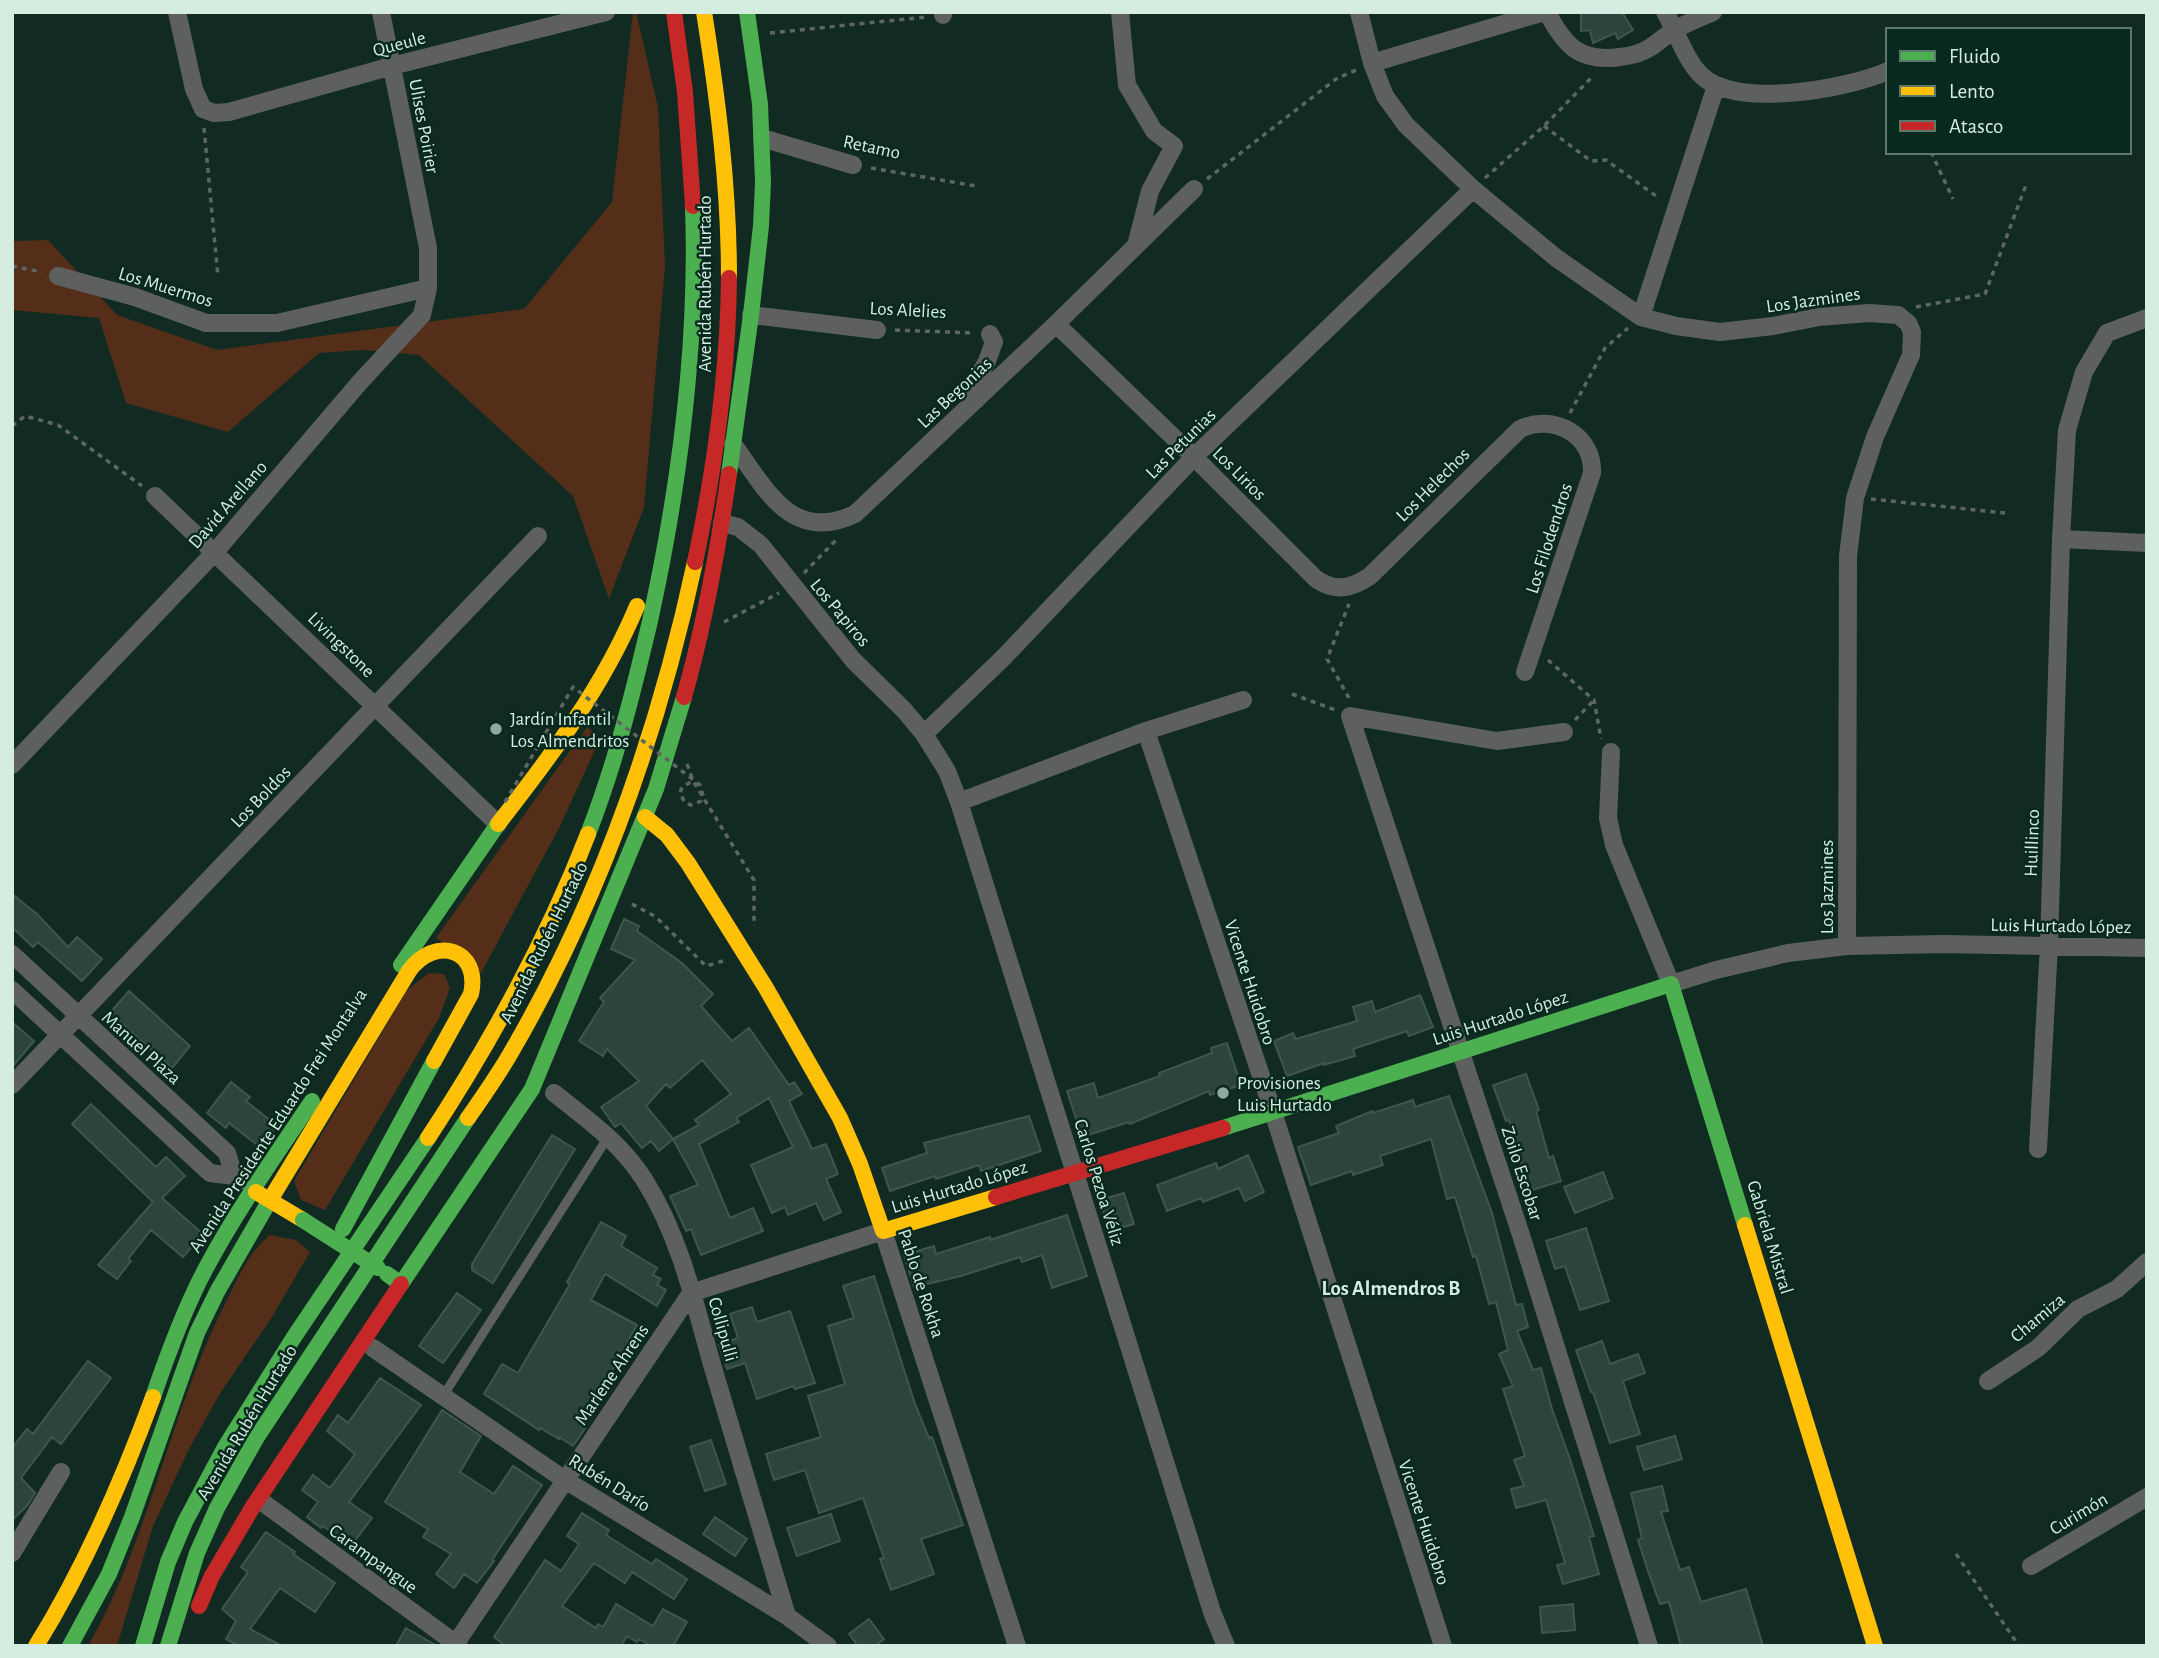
<svg xmlns="http://www.w3.org/2000/svg" width="2159" height="1658" font-family="'Alegreya Sans',sans-serif">
<style>
.green{fill:#542e18}
.building{fill:#2d433e;stroke:#3f5550;stroke-width:2;fill-rule:evenodd}
.lines{fill:none;stroke-linecap:round;stroke-linejoin:round}
.path{stroke:#5e6663;stroke-width:3.5;stroke-dasharray:5 5;stroke-linecap:butt}
.lane{stroke:#5d605f;stroke-width:9}
.street{stroke:#5d605f;stroke-width:18}
.fast{stroke:#4caf50;stroke-width:16}
.slow{stroke:#ffc107;stroke-width:16}
.jam{stroke:#c62828;stroke-width:16}
.path-bridge{stroke:#5e6663;stroke-width:3.5;stroke-dasharray:5 5;stroke-linecap:butt}
.fast-bridge{stroke:#4caf50;stroke-width:16}
.poi-dot{fill:#90a89e;stroke:#082a1e;stroke-width:2.5}
.labels{text-anchor:middle;stroke-width:5;stroke-linejoin:round;paint-order:stroke}
.street-label{font-size:19px;fill:#d5ece1;stroke:#082a1e}
.poi-label{font-size:19px;fill:#d5ece1;stroke:#082a1e;text-anchor:start}
.neighbourhood-label{font-size:21px;font-weight:bold;fill:#d5ece1;stroke:#082a1e}
</style>
<rect width="100%" height="100%" fill="#112b22"/>
<path class="green" d="M633,12H636L658,107L665,266L644,507L609,599L573,496L419,355L362,350L319,353L228,432L126,403L99,318L12,310V241L48,240L117,315L217,350L524,309L612,202Z
M587,727L599,736L595,750L559,828L481,973L436,938Z
M429,973L444,974L450,988L439,1018L325,1210L301,1200L294,1181L407,990Z
M270,1235L296,1240L310,1252L272,1317L219,1395L188,1451L153,1526L117,1646H88C150,1538 170,1411 227,1300C239,1276 249,1252 270,1235Z"/>
<path class="building" d="M1581,12H1622L1633,30L1618,39L1615,33L1593,43L1590,30L1581,31Z
M12,894L37,914L68,947L77,937L102,959L82,981L38,942L33,947L12,927Z
M624,919L639,926L637,931L682,963L713,994L701,1006L732,1041L749,1028L789,1085L794,1082L802,1094L789,1101L812,1149L826,1144L838,1174L826,1179L841,1212L824,1220L816,1203L788,1215L785,1207L772,1213L751,1165L793,1147L769,1098L736,1118L739,1122L699,1144L730,1218L753,1208L763,1231L701,1255L691,1229L686,1231L670,1196L698,1185L673,1139L659,1151L651,1141L642,1148L621,1123L615,1127L601,1107L639,1081L607,1049L603,1056L579,1041L604,1002L600,998L635,960L611,949ZM702,1060L731,1094L695,1120L699,1125L673,1139L646,1106L666,1084L670,1088Z
M129,991L190,1046L172,1068L110,1013Z
M1420,995L1433,1027L1409,1036L1407,1031L1353,1049L1355,1056L1324,1065V1063L1287,1076L1274,1041L1293,1033L1296,1039L1357,1021L1353,1007L1372,1001L1375,1012Z
M12,1022L34,1041L12,1067Z
M1227,1043L1241,1085L1210,1095L1209,1091L1130,1124L1129,1122L1082,1137L1067,1091L1094,1083L1098,1098L1160,1076L1159,1073L1212,1053L1211,1048Z
M1526,1074L1539,1110L1536,1111L1549,1158L1553,1156L1561,1181L1529,1191L1509,1120L1506,1121L1493,1085Z
M231,1082L250,1097L246,1101L277,1126L260,1147L229,1123L226,1128L207,1113Z
M1449,1096L1492,1213L1516,1305L1522,1304L1528,1327L1517,1331L1533,1370L1541,1368L1552,1409L1570,1459L1594,1536L1589,1537L1599,1574L1563,1584L1557,1565L1565,1563L1546,1500L1516,1508L1511,1489L1524,1486L1514,1460L1525,1456L1503,1389L1513,1386L1499,1354L1508,1350L1496,1302L1489,1304L1476,1256L1473,1257L1455,1197L1447,1199L1431,1139L1380,1156L1383,1165L1353,1175L1352,1171L1311,1185L1298,1147L1339,1133L1336,1126L1372,1111L1373,1113L1413,1100L1415,1107Z
M91,1104L156,1167L166,1157L185,1176L162,1198L203,1234L183,1257L151,1230L128,1259L131,1261L117,1279L98,1265L153,1202L72,1124Z
M1029,1116L1041,1151L981,1171L979,1165L936,1179L935,1176L890,1191L882,1168L927,1153L924,1143Z
M552,1135L575,1149L493,1283L472,1270V1264Z
M1248,1155L1264,1192L1245,1201L1239,1188L1203,1202L1201,1198L1167,1211L1157,1185L1216,1163L1218,1169Z
M1603,1172L1613,1198L1575,1213L1564,1187Z
M1124,1193L1134,1224L1109,1231L1100,1200Z
M1067,1215L1087,1276L1052,1288L1042,1255L1022,1262L1020,1257L961,1276L914,1287L904,1255L934,1246L936,1254L990,1237V1240Z
M601,1222L626,1236L621,1246L657,1268L653,1275L661,1279L657,1285L666,1290L657,1306L605,1274L591,1300L637,1325L583,1425L586,1427L573,1446L559,1437V1439L540,1428L539,1430L484,1394L502,1364L518,1373L570,1284L567,1282Z
M1586,1228L1609,1301L1580,1310L1565,1266L1555,1269L1546,1241Z
M874,1276L915,1404L929,1438L932,1437L963,1525L921,1539L934,1574L891,1590L880,1559L884,1558L863,1498L819,1513L805,1470L774,1480L766,1454L821,1437L808,1396L845,1384L828,1326L854,1318L843,1286Z
M457,1293L481,1310L443,1363L419,1346Z
M752,1307L757,1322L790,1311L815,1383L795,1389L793,1386L757,1399L745,1363L727,1369L719,1345L738,1338L730,1314Z
M1602,1341L1610,1364L1638,1354L1645,1373L1623,1381L1640,1434L1610,1443L1593,1392H1591L1576,1350Z
M88,1361L111,1378L61,1444L52,1437L21,1478L35,1493L27,1506L12,1520V1448L27,1429L33,1434Z
M380,1378L421,1405L349,1502L372,1518L351,1546L323,1526L321,1528L307,1517L318,1502L302,1490L313,1475L330,1488L355,1454L327,1431L338,1415L348,1423Z
M442,1410L481,1436L460,1472L494,1494L513,1466L542,1485L492,1560L494,1561L477,1583L464,1574L454,1588L436,1574L451,1554L423,1537L428,1529L385,1502Z
M1675,1436L1682,1459L1644,1470L1637,1447Z
M711,1440L726,1484L705,1491L690,1447Z
M1662,1486L1668,1511L1661,1512L1680,1570L1689,1567L1701,1602L1746,1589L1763,1646H1681L1669,1602L1660,1604L1648,1571L1638,1540L1642,1538L1631,1493Z
M582,1513L609,1530L606,1535L652,1564L656,1559L687,1579L674,1599L632,1572L625,1583L594,1563L562,1606L596,1628L598,1624L603,1627L616,1604L653,1626L663,1609L687,1622L673,1646H651L639,1639L637,1642L627,1636L621,1646H506L494,1637L545,1560L561,1571L579,1544L567,1536Z
M831,1514L840,1541L797,1556L787,1528Z
M715,1517L747,1539L735,1556L703,1534Z
M266,1532L295,1552L293,1554L335,1583L315,1612L280,1588L250,1629L282,1646H239L226,1639L236,1621L222,1609L248,1572L241,1567Z
M1573,1604L1575,1630L1542,1633L1540,1607Z
M869,1619L884,1639L875,1646H858L849,1634Z
M406,1628L437,1646H396Z"/>
<g class="lines">
<path class="path" d="M770,33L926,17
M1544,126L1591,161L1606,160L1656,196
M204,128L218,277
M1931,152L1953,199
M871,168L976,186
M1485,178L1544,126L1594,75
M1207,179L1336,79L1356,70
M12,266L42,272
M1916,307L1985,294L2026,185
M895,330L974,333
M1570,413L1605,348L1628,328
M12,426L25,416L58,425L142,486
M1871,499L2005,513
M804,573L838,538
M724,622L779,593
M1548,660L1594,700L1601,739
M1292,694L1335,710
M1349,698L1327,659L1349,604
M1575,720L1594,700
M687,764L693,781L754,880V926
M632,904L656,917L706,966L723,961
M1956,1554L2019,1646"/>
<path class="lane" d="M443,1396L608,1137"/>
<path class="street" d="M177,12L194,89L203,109L214,113L229,112L392,66L606,12
M943,12V15
M1120,12L1127,85L1154,131L1174,146L1150,191L1136,246
M1359,12L1372,63L1385,96L1406,125L1473,189L1555,257L1641,317L1676,326L1720,332L1773,326L1819,317L1869,313L1898,315L1908,323L1912,332L1911,355L1875,437L1855,498L1848,556L1847,946
M1547,12C1564,45 1580,63 1620,57C1630,56 1642,53 1651,47C1660,41 1668,33 1678,28C1689,22 1702,17 1713,12
M1665,12C1677,32 1684,57 1700,74C1733,110 1847,89 1888,71
M1372,63L1544,12
M762,138L853,165
M58,276L135,297L206,323H277L428,288
M751,315L877,330
M1641,317L1716,86
M1056,324L1194,457L1316,579C1335,592 1351,589 1370,576L1520,429C1553,413 1594,435 1592,473L1525,672
M976,400L971,391L987,361L994,342L990,334
M733,444C766,489 791,544 855,514L1056,324L1194,189
M155,496L498,824
M722,523L738,527L761,545L853,660L904,710L924,734L947,771L959,802L1212,1612L1226,1646
M2061,539L2147,543
M1146,731L1273,1112L1443,1646
M1564,732L1497,741L1350,716L1521,1235L1649,1646
M924,734L1003,658L1194,457L1473,189
M1611,752L1608,818L1614,845L1671,984L1716,970L1788,953L1847,946L1943,944L2147,948
M12,765L215,552L360,382L422,315L428,288V248L381,12
M959,802L1146,731L1243,700
M12,954L227,1153L234,1176
M12,990L210,1173L234,1176L240,1181
M12,1085L538,536
M554,1093C588,1120 622,1144 645,1181C679,1235 694,1300 711,1361C736,1446 762,1531 787,1616
M2038,1149L2049,945L2061,539L2067,430L2084,372L2107,333L2147,318
M373,1348L565,1480L787,1616L828,1646
M1988,1381L2038,1348L2078,1309L2117,1289L2147,1262
M265,1504L459,1646
M12,1553L61,1472
M2031,1566L2147,1497
M454,1646L691,1293L883,1231L1017,1646"/>
<path class="fast" d="M729,474L751,315L761,226L763,182L760,104L747,12
M588,834C615,765 633,693 650,621C680,484 698,347 693,206
M401,965L498,824
M1223,1128L1671,984L1745,1225
M343,1229L434,1061
M387,1274L401,1284L532,1089L656,789L684,697
M153,1397C168,1353 184,1309 206,1268C237,1210 275,1156 312,1101
M70,1646L109,1574L132,1517L197,1333L217,1292L270,1200
M143,1646L168,1562L185,1522L225,1447L294,1337L428,1138
M168,1646L197,1553L217,1508L257,1437L468,1118"/>
<path class="slow" d="M704,12C718,100 729,188 729,278
M645,817L667,835L688,863L766,988L840,1118L860,1164L883,1231L996,1197
M498,824C552,755 603,687 637,606
M468,1118C482,1098 496,1078 509,1056C598,904 658,734 695,562
M428,1138C491,1042 546,942 588,834
M256,1192L303,1220
M270,1200L409,971C435,935 481,949 471,994L434,1061
M1745,1225L1875,1646
M36,1646C85,1567 121,1484 153,1397"/>
<path class="jam" d="M674,12L685,92L693,206
M695,562C715,468 728,374 729,278
M684,697C705,624 718,549 729,474
M996,1197L1223,1128
M199,1606L212,1576L252,1508L401,1284"/>
<path class="path-bridge" d="M505,802L573,687L700,785L703,796L701,801L691,805L685,803L680,793L682,787L693,781"/>
<path class="fast-bridge" d="M303,1220L378,1268"/>
</g>
<g class="poi-dot">
<circle cx="496" cy="729" r="7"/>
<circle cx="1223" cy="1093" r="7"/>
</g>
<g class="labels">
<g class="street-label">
<text transform="translate(399 43) rotate(-15)" y="7">Queule</text>
<text transform="translate(425 126) rotate(79)" y="7">Ulises Poirier</text>
<text transform="translate(872 146) rotate(12)" y="7">Retamo</text>
<text transform="translate(704 284) rotate(-90)" y="7">Avenida Rubén Hurtado</text>
<text transform="translate(166 286) rotate(17)" y="7">Los Muermos</text>
<text transform="translate(1813 299) rotate(-8)" y="7">Los Jazmines</text>
<text transform="translate(908 309) rotate(3)" y="7">Los Alelies</text>
<text transform="translate(954 392) rotate(-43)" y="7">Las Begonias</text>
<text transform="translate(1180 443) rotate(-45)" y="7">Las Petunias</text>
<text transform="translate(1240 473) rotate(45)" y="7">Los Lirios</text>
<text transform="translate(1432 484) rotate(-45)" y="7">Los Helechos</text>
<text transform="translate(227 504) rotate(-49)" y="7">David Arellano</text>
<text transform="translate(1548 538) rotate(-72)" y="7">Los Filodendros</text>
<text transform="translate(841 612) rotate(50)" y="7">Los Papiros</text>
<text transform="translate(342 644) rotate(44)" y="7">Livingstone</text>
<text transform="translate(260 796) rotate(-46)" y="7">Los Boldos</text>
<text transform="translate(2031 843) rotate(-88)" y="7">Huillinco</text>
<text transform="translate(1826 887) rotate(-90)" y="7">Los Jazmines</text>
<text transform="translate(2061 925) rotate(1)" y="7">Luis Hurtado López</text>
<text transform="translate(543 942) rotate(-64)" y="7">Avenida Rubén Hurtado</text>
<text transform="translate(1251 982) rotate(72)" y="7">Vicente Huidobro</text>
<text transform="translate(1500 1017) rotate(-18)" y="7">Luis Hurtado López</text>
<text transform="translate(142 1047) rotate(42)" y="7">Manuel Plaza</text>
<text transform="translate(277 1120) rotate(-57)" y="7">Avenida Presidente Eduardo Frei Montalva</text>
<text transform="translate(1523 1173) rotate(72)" y="7">Zoilo Escobar</text>
<text transform="translate(1100 1182) rotate(73)" y="7">Carlos Pezoa Véliz</text>
<text transform="translate(959 1186) rotate(-17)" y="7">Luis Hurtado López</text>
<text transform="translate(1771 1237) rotate(73)" y="7">Gabriela Mistral</text>
<text transform="translate(922 1283) rotate(72)" y="7">Pablo de Rokha</text>
<text transform="translate(2037 1317) rotate(-40)" y="7">Chamiza</text>
<text transform="translate(724 1329) rotate(74)" y="7">Collipulli</text>
<text transform="translate(611 1374) rotate(-56)" y="7">Marlene Ahrens</text>
<text transform="translate(246 1422) rotate(-59)" y="7">Avenida Rubén Hurtado</text>
<text transform="translate(610 1482) rotate(32)" y="7">Rubén Darío</text>
<text transform="translate(2078 1513) rotate(-31)" y="7">Curimón</text>
<text transform="translate(1425 1522) rotate(72)" y="7">Vicente Huidobro</text>
<text transform="translate(374 1558) rotate(36)" y="7">Carampangue</text>
</g>
<g class="poi-label">
<text x="510" y="725">Jardín Infantil<tspan x="510" dy="22">Los Almendritos</tspan></text>
<text x="1237" y="1089">Provisiones<tspan x="1237" dy="22">Luis Hurtado</tspan></text>
</g>
<g class="neighbourhood-label">
<text x="1391" y="1295">Los Almendros B</text>
</g>
</g>
<rect width="2159" height="1658" fill="none" stroke="#d5ece1" stroke-width="28"/>
<rect x="1886" y="28" width="245" height="126" fill="#082a1e" stroke="#5a786c" stroke-width="2"/>
<rect x="1900" y="51" width="35" height="10" fill="#4caf50" stroke="#5a786c" stroke-width="2"/>
<text x="1949" y="63" font-size="21" fill="#d5ece1">Fluido</text>
<rect x="1900" y="86" width="35" height="10" fill="#ffc107" stroke="#5a786c" stroke-width="2"/>
<text x="1949" y="98" font-size="21" fill="#d5ece1">Lento</text>
<rect x="1900" y="121" width="35" height="10" fill="#c62828" stroke="#5a786c" stroke-width="2"/>
<text x="1949" y="133" font-size="21" fill="#d5ece1">Atasco</text>
</svg>
